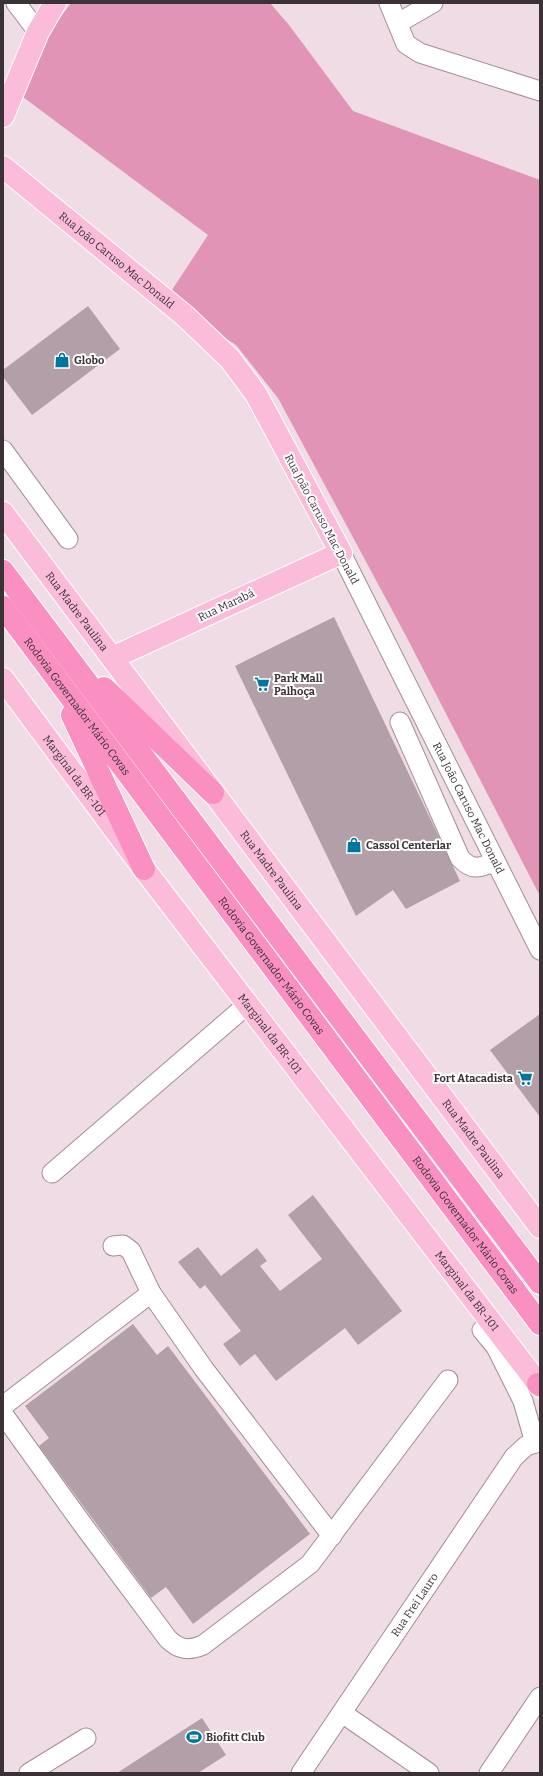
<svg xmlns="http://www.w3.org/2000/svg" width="543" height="1776" font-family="Bitter,serif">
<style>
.green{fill:#e194b6}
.building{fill:#b29fa7}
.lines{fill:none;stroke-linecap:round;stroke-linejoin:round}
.minor-casing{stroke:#a18e96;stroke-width:21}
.major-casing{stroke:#fff;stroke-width:24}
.highway-casing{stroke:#fff;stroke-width:24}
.minor{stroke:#fff;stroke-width:19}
.major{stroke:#fbbcda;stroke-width:22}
.highway{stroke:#f990c1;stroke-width:22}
.labels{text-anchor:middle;stroke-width:4;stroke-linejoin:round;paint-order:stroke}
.street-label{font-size:11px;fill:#3a3236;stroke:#fff}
.poi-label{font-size:11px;font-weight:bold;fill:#3a3236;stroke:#fff;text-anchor:start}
</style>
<rect width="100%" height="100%" fill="#f0dce4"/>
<path class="green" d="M71,3H270L289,25L353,111L540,180V896L406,636L278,398L236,345L225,338L172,290L208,235L23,97L53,27Z"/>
<path class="building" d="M88,306L120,349L32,415L3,377V370Z
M334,617L460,881L406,909L393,890L356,916L235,666Z
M540,1014V1117L490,1050Z
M313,1195L402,1311L358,1345L345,1328L276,1381L255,1354L240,1366L223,1344L241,1331L205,1285L200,1289L178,1262L198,1247L221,1276L257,1248L267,1261L260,1266L280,1291L322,1259L288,1215Z
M133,1324L157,1355L168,1346L310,1534L193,1624L166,1587L151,1598L39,1446L49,1438L25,1406Z
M202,1718L226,1755L198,1773H117Z"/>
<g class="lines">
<g class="minor-casing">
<g id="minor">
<path d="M16,3L38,32"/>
<path d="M389,3L406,44L420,53L540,91"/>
<path d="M398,23L433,3"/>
<path d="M3,450L68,539"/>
<path id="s1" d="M341,553L540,950"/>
<path d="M400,722L460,858C472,871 479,868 494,862"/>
<path d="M52,1173L248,1004"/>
<path d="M113,1246L123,1245L131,1251L151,1293"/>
<path d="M482,1330L496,1347L523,1401L535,1443"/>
<path d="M3,1406L151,1293L204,1369L332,1536"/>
<path d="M3,1414L83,1525L168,1639C179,1650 189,1651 203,1645L310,1564L448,1380"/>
<path d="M342,1713L429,1773"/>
<path d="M29,1773L86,1738"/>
<path id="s2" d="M301,1773L514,1457L526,1446L535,1443"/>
<path d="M489,1773L540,1697"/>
</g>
</g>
<g class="major-casing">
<g id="major">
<path d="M3,116L38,32L55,3"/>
<path id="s3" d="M3,167L185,316L230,359L256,394L341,553L112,658"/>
<path id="s4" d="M3,513L540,1227"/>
<path id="s5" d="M3,679L144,869L540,1386"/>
</g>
</g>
<g class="highway-casing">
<g id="highway">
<path d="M3,571L540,1283"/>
<path id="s6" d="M3,607L540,1324"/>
<path d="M104,688L213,793"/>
<path d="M72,715L144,869"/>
<path d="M538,1384L540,1385"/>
</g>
</g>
<use href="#minor" class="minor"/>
<use href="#major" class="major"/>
<use href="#highway" class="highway"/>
</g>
<defs>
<g id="shop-bare" transform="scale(1.2)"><path d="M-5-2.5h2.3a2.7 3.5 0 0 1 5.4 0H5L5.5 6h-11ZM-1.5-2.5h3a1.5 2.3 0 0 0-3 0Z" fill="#00769f" stroke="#fff" stroke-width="2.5" paint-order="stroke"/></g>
<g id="supermarket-bare" transform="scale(1.2)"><path d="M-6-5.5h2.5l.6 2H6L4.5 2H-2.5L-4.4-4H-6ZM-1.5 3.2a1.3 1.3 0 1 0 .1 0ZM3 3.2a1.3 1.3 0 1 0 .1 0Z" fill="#00769f" stroke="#fff" stroke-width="2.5" paint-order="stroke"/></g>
<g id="stadium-bare" transform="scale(1.2)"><path d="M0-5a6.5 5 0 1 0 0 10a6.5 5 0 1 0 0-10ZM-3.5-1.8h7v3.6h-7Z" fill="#00769f" stroke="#fff" stroke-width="2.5" paint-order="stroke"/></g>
</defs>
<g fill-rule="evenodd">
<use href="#shop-bare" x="62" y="360"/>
<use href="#supermarket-bare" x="262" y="684"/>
<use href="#shop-bare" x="354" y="845"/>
<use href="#supermarket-bare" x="525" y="1078"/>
<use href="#stadium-bare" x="194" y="1737"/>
</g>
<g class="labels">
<g class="street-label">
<text dy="4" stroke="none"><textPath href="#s3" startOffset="147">Rua João Caruso Mac Donald</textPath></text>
<text transform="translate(322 519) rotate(62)" y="4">Rua João Caruso Mac Donald</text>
<text transform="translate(226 605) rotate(-25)" y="4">Rua Marabá</text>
<text dy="4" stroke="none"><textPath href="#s4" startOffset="123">Rua Madre Paulina</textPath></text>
<text dy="4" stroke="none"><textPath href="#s6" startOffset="124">Rodovia Governador Mário Covas</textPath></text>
<text dy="4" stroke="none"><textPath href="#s5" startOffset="120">Marginal da BR-101</textPath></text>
<text dy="4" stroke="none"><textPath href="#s1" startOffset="285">Rua João Caruso Mac Donald</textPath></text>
<text dy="4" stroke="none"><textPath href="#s4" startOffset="447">Rua Madre Paulina</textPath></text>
<text dy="4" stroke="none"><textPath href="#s6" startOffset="448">Rodovia Governador Mário Covas</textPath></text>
<text dy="4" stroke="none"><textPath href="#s5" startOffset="444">Marginal da BR-101</textPath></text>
<text dy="4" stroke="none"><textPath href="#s4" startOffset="783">Rua Madre Paulina</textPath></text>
<text dy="4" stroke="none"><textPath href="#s6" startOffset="772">Rodovia Governador Mário Covas</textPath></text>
<text dy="4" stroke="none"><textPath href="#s5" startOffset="768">Marginal da BR-101</textPath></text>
<text dy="4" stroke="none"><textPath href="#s2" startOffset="203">Rua Frei Lauro</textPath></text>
</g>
<g class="poi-label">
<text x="74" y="364">Globo</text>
<text x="274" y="682">Park Mall<tspan x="274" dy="13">Palhoça</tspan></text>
<text x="366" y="849">Cassol Centerlar</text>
<text x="513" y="1082" text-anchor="end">Fort Atacadista</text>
<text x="206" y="1741">Biofitt Club</text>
</g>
</g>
<rect width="543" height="1776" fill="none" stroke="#3a3236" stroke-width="8"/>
</svg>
